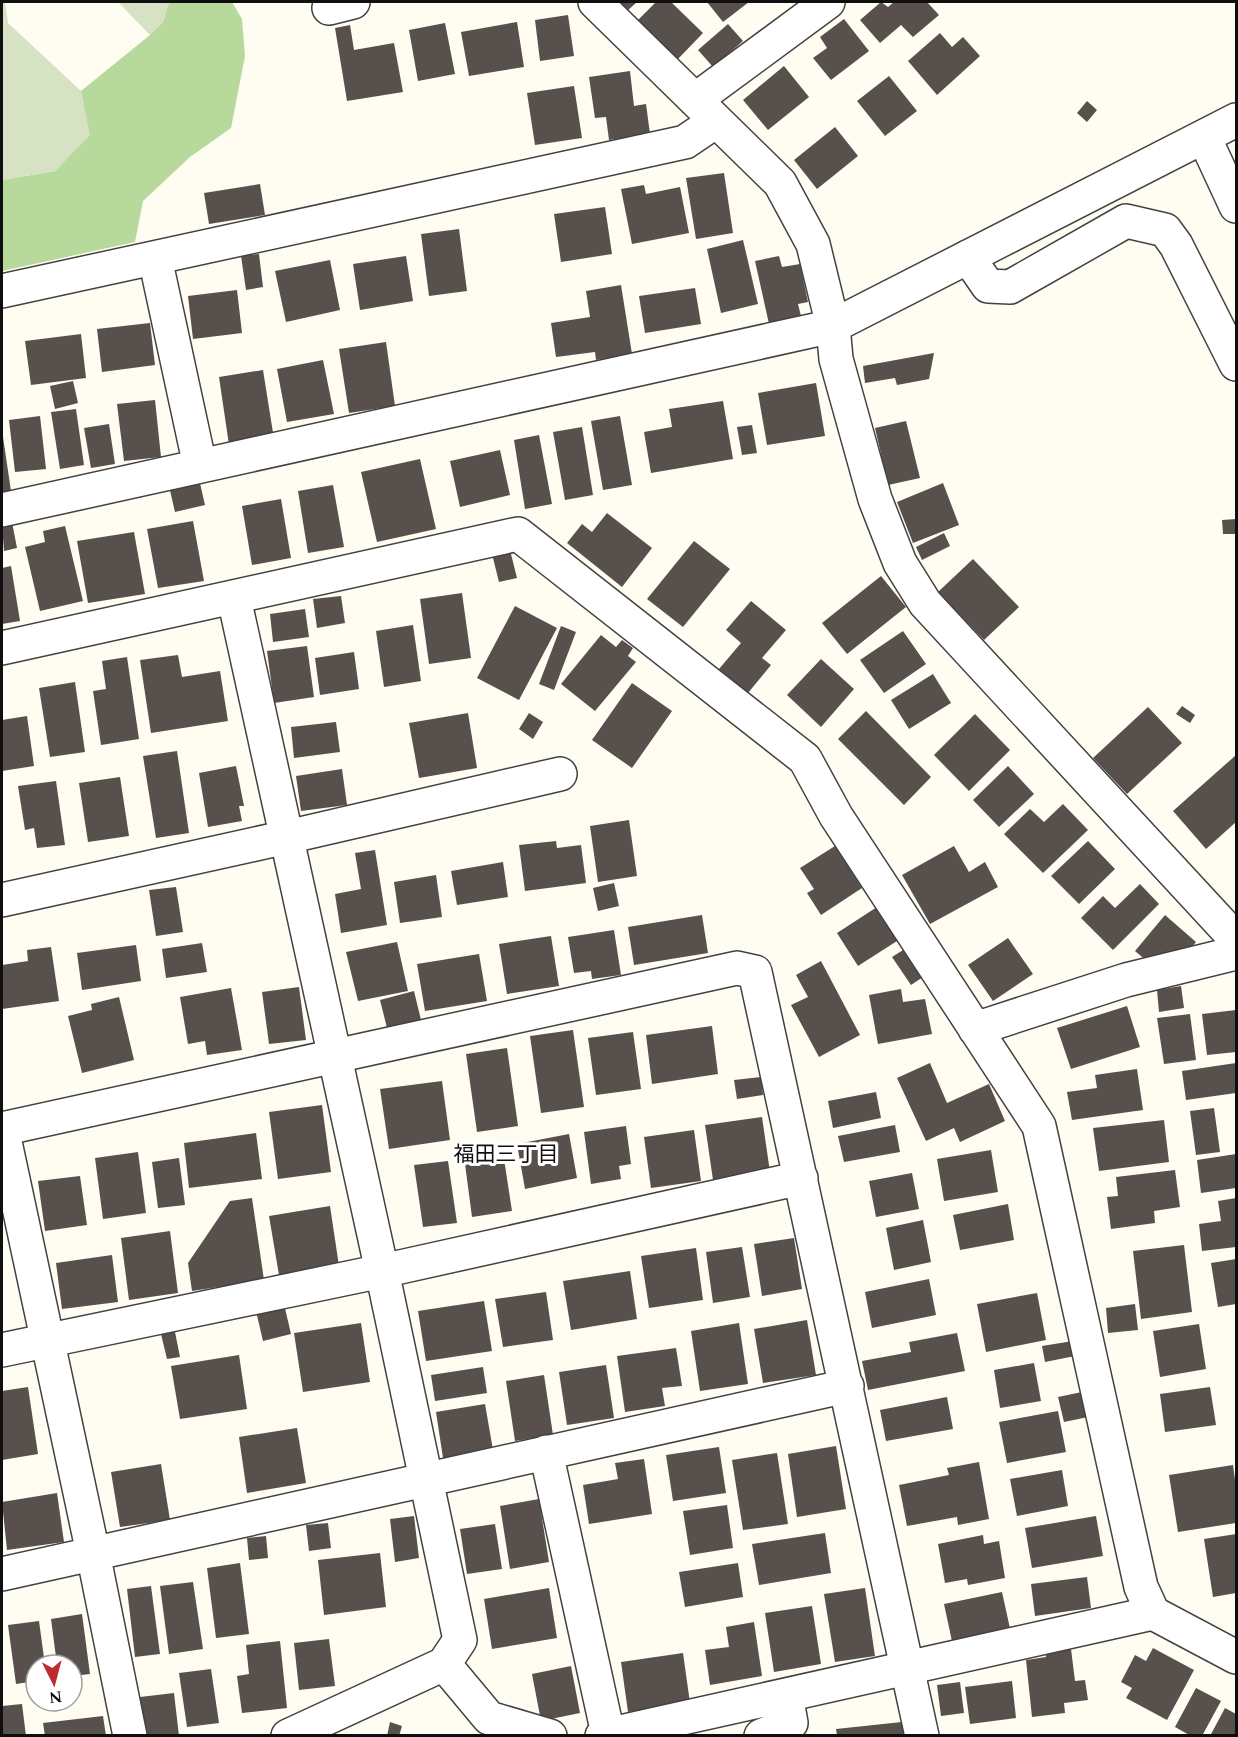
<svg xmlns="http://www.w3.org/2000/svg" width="1238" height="1737" font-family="Spectral,'Noto Sans JP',serif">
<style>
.forest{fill:#b7d99c}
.cemetery{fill:#d7e1c3}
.building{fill:#58504c}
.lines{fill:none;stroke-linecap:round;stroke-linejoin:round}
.minor-casing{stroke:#424242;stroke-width:36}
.tertiary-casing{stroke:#424242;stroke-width:36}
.minor{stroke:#fff;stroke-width:33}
.tertiary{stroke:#fff;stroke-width:33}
.labels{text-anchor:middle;stroke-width:6;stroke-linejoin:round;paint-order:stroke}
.neighbourhood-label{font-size:21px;fill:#0f0f0f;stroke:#fff}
</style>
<rect width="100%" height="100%" fill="#fffcf2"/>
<path class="forest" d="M169,2H232L242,19L245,56L231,128L190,157L143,201L135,242L2,271V180L55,171L89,135L81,91L150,35L163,22Z"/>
<path class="cemetery" d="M2,2H5L8,23L81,91L90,135L55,171L2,180Z
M118,2H169L163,22L150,35Z"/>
<path class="building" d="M616,2H637L626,12Z
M656,2H671L703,33L677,60L638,20Z
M707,2H749L723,22Z
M881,2L888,7L894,2H927L939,15L913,37L901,25L880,43L860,20Z
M568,15L574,56L540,61L535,20Z
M844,19L869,51L831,80L813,58L827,48L820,37Z
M517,22L524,67L469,76L461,32Z
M445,23L455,74L418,81L409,30Z
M728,24L743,41L713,67L698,50Z
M350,25L354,50L394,43L403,92L347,101L335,28Z
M940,33L952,47L963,37L980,56L937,95L908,61Z
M784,66L809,97L768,130L743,100Z
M630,71L634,106L646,104L650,134L609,140L606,117L595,118L589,77Z
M889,76L917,111L885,136L857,101Z
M574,86L582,138L535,145L527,93Z
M1087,101L1097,110L1087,122L1077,113Z
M835,127L858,156L817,189L794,160Z
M724,173L733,233L696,239L686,178Z
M260,184L265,215L209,224L204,193Z
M644,185L646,194L680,187L689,233L632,244L621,189Z
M605,207L612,254L561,262L554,214Z
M459,229L467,291L429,296L421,234Z
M743,240L758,304L721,313L707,249Z
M259,254L263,287L246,290L241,256Z
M406,256L413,301L360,310L353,264Z
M779,256L782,267L800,264L808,302L798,304L801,316L769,324L755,261Z
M330,260L340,310L286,322L275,271Z
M621,285L632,354L596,360L595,352L556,357L551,323L590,317L586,291Z
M695,288L701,324L645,333L639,296Z
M237,290L242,333L193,339L188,296Z
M150,323L155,365L102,372L97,329Z
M81,334L86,378L31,385L25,341Z
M386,342L395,406L349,413L339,349Z
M934,353L929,379L897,385L895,378L865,383L863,366Z
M323,360L334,414L287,422L277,369Z
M263,370L274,439L229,445L219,377Z
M73,381L78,403L55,409L50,386Z
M816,383L825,436L767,445L758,393Z
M155,400L161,457L124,461L117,404Z
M723,401L733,459L651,473L644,432L672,427L669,409Z
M76,409L84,465L60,469L51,412Z
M40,416L46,469L15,472L9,420Z
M620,416L632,485L603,490L591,421Z
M906,421L920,478L888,485L875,428Z
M109,424L115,464L91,468L84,428Z
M752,425L757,453L742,455L737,427Z
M582,427L593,495L565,500L553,432Z
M2,430L12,498L2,499Z
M539,435L552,504L525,509L514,440Z
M500,450L510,495L460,507L450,461Z
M420,459L436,529L377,542L361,472Z
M199,479L205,505L175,512L169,486Z
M943,483L959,525L913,543L897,502Z
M333,485L344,547L308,553L298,491Z
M281,499L291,558L252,565L242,506Z
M607,513L652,548L622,587L567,543L582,524L592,532Z
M1236,519V534H1223L1222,520Z
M193,521L204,581L158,588L147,529Z
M12,522L17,548L4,551L2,525Z
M65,526L83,601L40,611L25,547L45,542L43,531Z
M134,532L145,594L88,603L77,541Z
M944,533L950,546L922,560L916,547Z
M694,541L730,569L683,627L647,599Z
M510,550L517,578L499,582L492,554Z
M973,559L1019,607L984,640L938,592Z
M11,566L20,621L2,624V568Z
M881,576L906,607L847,654L822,623Z
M462,593L471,658L429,664L420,599Z
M341,596L345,623L317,628L313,599Z
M751,601L786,630L762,658L771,665L748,693L719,669L741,643L726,630Z
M515,606L557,628L519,700L477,678Z
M305,609L309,637L273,642L270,614Z
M413,625L421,681L384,687L376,631Z
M561,626L576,632L554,690L539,684Z
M903,631L926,664L884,693L860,660Z
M601,635L616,647L622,640L633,648L628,656L636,662L595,711L561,684Z
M307,646L314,697L274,703L267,651Z
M354,652L359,689L320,695L315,658Z
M178,655L182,677L220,671L228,721L151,733L140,660Z
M127,657L139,739L101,745L93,691L106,689L102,661Z
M821,659L854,689L821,727L787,695Z
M933,674L951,703L909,729L891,700Z
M75,682L85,752L50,757L39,688Z
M632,683L672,711L632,768L592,740Z
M1182,706L1195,715L1190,723L1176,714Z
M1148,707L1182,743L1127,794L1093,758Z
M866,711L931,777L904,805L838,739Z
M468,713L477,768L419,778L409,723Z
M529,713L543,722L533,739L519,729Z
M975,714L1010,750L969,791L934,755Z
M27,716L34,766L2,771V720Z
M336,722L340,752L294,758L291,727Z
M177,751L189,833L156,838L143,756Z
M1236,755V822L1206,849L1173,811Z
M236,766L244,806H239L242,821L208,827L199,773Z
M1008,766L1034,794L999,827L973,800Z
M342,769L347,805L301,811L296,776Z
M120,777L129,836L88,842L79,783Z
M56,781L65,845L37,848L34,828L25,830L18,786Z
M1063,804L1088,830L1043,873L1004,834L1030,809L1044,822Z
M629,820L637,876L598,882L590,826Z
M556,841L557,848L581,845L586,883L525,891L519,845Z
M1088,841L1115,869L1079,904L1051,876Z
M835,846L862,888L821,915L807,893L814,889L800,868Z
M954,846L969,872L985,862L998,887L930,924L902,875Z
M375,850L387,925L341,933L335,894L361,889L355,853Z
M503,862L508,897L457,905L451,871Z
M436,875L442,917L400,923L394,882Z
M614,883L619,906L598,911L593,888Z
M1140,884L1159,904L1113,950L1081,918L1103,896L1115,908Z
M176,887L183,932L156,936L149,890Z
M877,907L897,941L858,966L837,933Z
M702,915L708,953L634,965L628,927Z
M1165,915L1196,942L1183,957L1148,962L1135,951Z
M614,930L621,975L592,979L591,971L574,973L568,937Z
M551,936L559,986L507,994L499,944Z
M1008,938L1033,974L993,1001L968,965Z
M397,942L408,991L358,1001L346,952Z
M202,943L207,972L166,978L162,949Z
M136,945L141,981L82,990L77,953Z
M911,945L929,973L911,985L892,957Z
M51,947L59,1001L2,1009V965L28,961L27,950Z
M479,954L487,1001L425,1011L417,964Z
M821,961L860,1035L819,1057L791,1005L808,997L796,975Z
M1181,986L1184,1008L1159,1012L1157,990Z
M299,987L306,1040L269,1044L262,992Z
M231,988L242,1050L207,1055L205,1041L188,1044L180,997Z
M901,989L903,1002L925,999L932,1034L878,1044L869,995Z
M414,991L421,1020L387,1028L380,1000Z
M119,997L134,1060L82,1073L68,1016L92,1010L91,1004Z
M1127,1006L1140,1047L1071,1069L1057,1028Z
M1236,1010V1052L1207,1055L1202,1014Z
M1190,1014L1196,1060L1164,1064L1157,1018Z
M712,1026L718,1074L652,1084L646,1035Z
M573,1030L584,1107L541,1113L530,1036Z
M633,1032L641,1089L596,1095L588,1038Z
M507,1048L518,1126L477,1132L466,1054Z
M930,1063L947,1103L989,1084L1005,1121L960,1142L954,1128L926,1141L897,1078Z
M1236,1063V1093L1186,1100L1182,1071Z
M1137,1069L1143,1110L1072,1120L1067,1092L1097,1088L1095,1075Z
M761,1077L763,1095L737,1099L734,1080Z
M442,1081L450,1140L389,1149L380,1089Z
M876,1092L881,1118L833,1128L828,1101Z
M322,1105L331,1172L278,1179L269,1112Z
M1214,1108L1220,1152L1196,1155L1190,1111Z
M762,1117L770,1172L713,1180L705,1125Z
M1164,1120L1169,1162L1099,1171L1093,1128Z
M895,1125L900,1152L844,1162L838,1136Z
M626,1126L631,1164L619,1166L621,1179L591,1184L584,1132Z
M694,1130L701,1181L651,1188L644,1137Z
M256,1133L262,1179L189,1188L184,1143Z
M569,1134L577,1178L525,1189L517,1144Z
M991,1150L998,1192L944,1201L937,1159Z
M138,1152L146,1213L103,1219L95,1158Z
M1236,1154V1188L1201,1193L1197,1160Z
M179,1158L185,1205L158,1208L152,1162Z
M504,1159L512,1211L472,1217L465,1164Z
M448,1161L457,1223L423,1227L414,1165Z
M1175,1170L1180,1207L1154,1211L1155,1223L1111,1229L1107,1197L1118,1196L1116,1177Z
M912,1173L919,1209L876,1217L869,1181Z
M80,1176L87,1225L45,1231L38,1181Z
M252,1198L264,1280L192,1291L188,1263L230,1201Z
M1236,1198V1247L1202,1251L1199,1224L1221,1221L1218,1201Z
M1008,1204L1014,1240L960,1250L953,1215Z
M330,1206L339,1266L279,1275L269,1216Z
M923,1220L931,1262L894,1270L886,1228Z
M170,1231L178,1293L129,1300L121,1238Z
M794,1238L802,1289L762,1296L754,1244Z
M1184,1245L1192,1312L1141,1319L1133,1251Z
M742,1247L750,1297L713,1303L706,1252Z
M696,1248L703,1300L649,1308L641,1256Z
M112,1255L118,1302L62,1309L56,1263Z
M1236,1259V1304L1218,1307L1211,1263Z
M630,1271L637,1319L571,1330L563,1281Z
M929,1279L936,1315L872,1328L865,1292Z
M546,1292L553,1340L503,1347L495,1299Z
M1037,1293L1046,1340L986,1352L977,1304Z
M484,1301L492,1351L426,1361L418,1311Z
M284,1304L291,1334L263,1341L256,1311Z
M1135,1304L1138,1330L1108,1333L1106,1308Z
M807,1320L816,1375L763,1383L754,1329Z
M361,1323L370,1382L303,1392L294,1333Z
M739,1323L748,1384L700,1391L691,1331Z
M1199,1324L1206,1369L1160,1377L1153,1331Z
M174,1327L180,1357L167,1359L160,1330Z
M957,1333L965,1371L868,1390L862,1361L911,1352L909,1342Z
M1073,1341L1075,1356L1045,1362L1042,1346Z
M676,1348L682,1386L662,1388L665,1406L625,1412L617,1356Z
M239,1355L247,1409L180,1419L171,1366Z
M1034,1363L1041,1401L1000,1408L994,1370Z
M606,1365L614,1418L567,1425L559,1372Z
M483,1367L487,1393L435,1401L431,1375Z
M544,1375L553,1435L515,1441L506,1381Z
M28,1387L38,1454L2,1460V1391Z
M1210,1387L1216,1425L1165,1432L1160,1394Z
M1082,1392L1088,1417L1064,1422L1058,1397Z
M947,1397L953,1429L886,1441L880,1410Z
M485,1404L493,1450L443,1458L436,1412Z
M1058,1411L1066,1452L1007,1463L999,1422Z
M297,1428L306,1483L247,1493L239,1437Z
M836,1446L846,1509L797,1517L788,1454Z
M719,1447L726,1493L673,1501L666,1455Z
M777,1453L788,1524L743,1530L732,1460Z
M644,1459L652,1514L589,1524L583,1485L618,1479L615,1463Z
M979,1462L989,1519L958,1525L957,1517L907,1526L899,1485L949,1475L947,1468Z
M161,1464L170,1520L120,1527L111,1472Z
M1233,1465L1236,1487V1523L1178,1532L1169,1475Z
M1062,1470L1068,1506L1017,1516L1010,1479Z
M57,1493L64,1542L7,1550L2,1502Z
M539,1499L549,1562L510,1569L500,1506Z
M727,1505L733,1548L690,1555L683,1511Z
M414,1516L419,1558L395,1562L390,1519Z
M1096,1516L1103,1556L1032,1568L1025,1528Z
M328,1523L331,1548L309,1551L306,1525Z
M495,1524L502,1569L467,1574L460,1529Z
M825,1533L831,1573L759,1585L752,1544Z
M1236,1534V1593L1213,1597L1204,1539Z
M983,1535L984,1544L999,1541L1005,1578L968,1585L967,1579L945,1583L938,1544Z
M266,1536L268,1558L249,1560L247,1538Z
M380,1553L386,1607L324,1615L318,1560Z
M240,1563L249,1634L216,1638L207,1568Z
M738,1563L743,1597L685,1607L679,1572Z
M1087,1577L1091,1608L1035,1616L1031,1584Z
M193,1582L203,1649L169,1654L160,1586Z
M151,1586L160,1654L135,1657L127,1589Z
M549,1588L557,1638L492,1649L484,1599Z
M865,1588L875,1656L835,1662L824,1594Z
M1002,1592L1011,1633L953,1646L944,1604Z
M812,1606L821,1664L774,1672L765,1613Z
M82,1614L90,1674L72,1676V1665H57L51,1619Z
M39,1621L45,1665H36V1681L16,1684L8,1625Z
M754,1622L762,1676L710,1685L705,1650L729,1647L726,1627Z
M329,1639L335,1686L299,1690L294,1643Z
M280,1641L287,1708L242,1713L237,1676L249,1674L246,1645Z
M1153,1648L1194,1670L1167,1720L1126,1698L1132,1688L1121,1682L1135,1655L1146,1661Z
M1071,1649L1075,1681L1085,1680L1088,1700L1064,1703L1065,1713L1032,1717L1026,1660L1046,1657L1045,1651Z
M683,1653L690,1703L628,1712L621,1662Z
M571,1666L580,1713L541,1721L532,1674Z
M211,1669L219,1723L187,1727L179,1673Z
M1012,1681L1016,1718L970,1724L965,1687Z
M960,1682L964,1713L941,1716L937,1685Z
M1196,1688L1221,1701L1202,1736H1191L1175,1727Z
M174,1693L179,1736H144L140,1697Z
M22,1704L26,1736H2V1706Z
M1225,1708L1236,1714V1736H1210Z
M103,1716L106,1736H45L43,1723Z
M390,1722L402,1726L399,1736H387Z
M902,1722L904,1736H837L836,1729Z"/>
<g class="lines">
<g class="minor-casing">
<path id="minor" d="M595,2L780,183L813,244L833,326L836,359L875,499L900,563L925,603L1232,935L1236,944
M329,8L353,2
M695,100L828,2
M968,257L988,286L1010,287L1126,221L1165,230L1176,245L1236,364
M155,258L200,466
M2,291L685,142L716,121
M2,510L833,326
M234,598L382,1271L460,1640L444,1664L288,1736
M2,648L518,534L805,759L836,816L1039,1126L1141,1587L1153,1613L1236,1657
M2,900L287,837L560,774
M975,1029L1126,980L1236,953
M2,1128L93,1553L130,1736
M2,1129L737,968L755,972L922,1736
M2,1350L382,1271L801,1178
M546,1452L608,1734
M2,1574L847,1386
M444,1664L489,1718L550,1736
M602,1736L1153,1613
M761,1736L791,1723L786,1695"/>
</g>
<g class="tertiary-casing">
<path id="tertiary" d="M1204,137L1236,206
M833,326L1236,120"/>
</g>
<use href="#minor" class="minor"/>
<use href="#tertiary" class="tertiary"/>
</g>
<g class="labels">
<g class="neighbourhood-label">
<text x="506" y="1161">福田三丁目</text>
</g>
</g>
<rect width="1238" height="1737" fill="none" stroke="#0f0f0f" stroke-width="6"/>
<g transform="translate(54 1683) rotate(174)"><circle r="28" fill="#ffffff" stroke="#9f9f9f" stroke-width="1.5"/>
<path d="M0-4.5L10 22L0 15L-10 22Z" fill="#bc2b32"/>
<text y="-9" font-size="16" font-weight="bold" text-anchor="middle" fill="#0f0f0f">N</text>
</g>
</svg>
